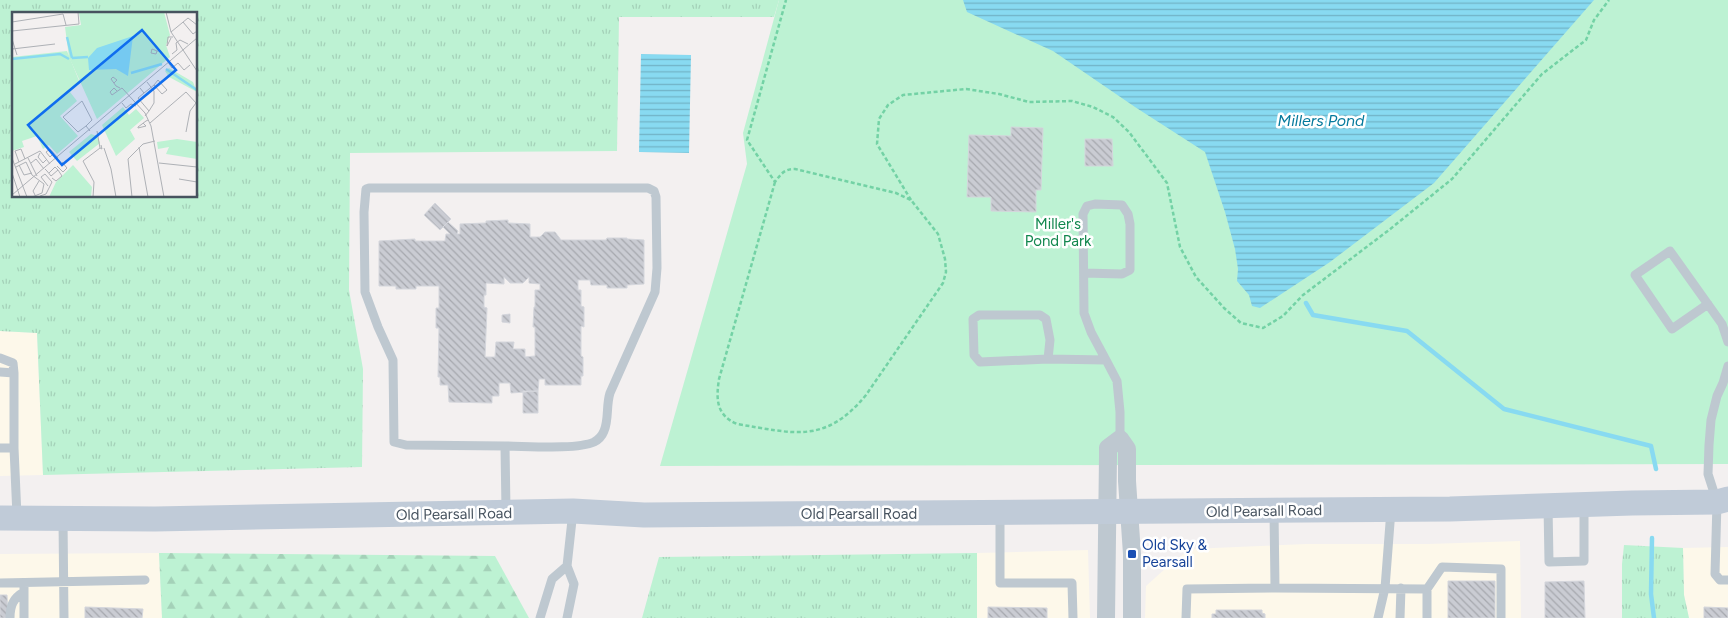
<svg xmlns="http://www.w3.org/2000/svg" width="1728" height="618" font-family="Figtree,sans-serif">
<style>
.commercial{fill:#fdf8ea}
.grass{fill:url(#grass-tufts);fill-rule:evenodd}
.forest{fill:url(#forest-firs)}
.park{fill:#bdf2d3}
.water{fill:url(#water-rules)}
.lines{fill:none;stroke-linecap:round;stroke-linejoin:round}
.stream{stroke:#88daf1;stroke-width:4.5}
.building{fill:url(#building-back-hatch);stroke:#d4d6dc;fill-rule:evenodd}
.path{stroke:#73d2a5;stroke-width:2.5;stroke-dasharray:4 2.5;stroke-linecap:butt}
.lane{stroke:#bec8d0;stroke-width:9}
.street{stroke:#bec8d0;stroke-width:18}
.secondary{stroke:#c0cbd8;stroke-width:25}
.transit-dot{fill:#1a4fb4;stroke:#fff;stroke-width:2}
.labels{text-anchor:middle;stroke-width:5;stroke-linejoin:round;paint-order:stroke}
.park-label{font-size:15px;fill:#12874e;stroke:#fff}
.street-label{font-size:15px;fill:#47535f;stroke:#fff}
.transit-label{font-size:15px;fill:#164399;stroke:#fff;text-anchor:start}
.water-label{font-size:16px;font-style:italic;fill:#067a9d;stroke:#fff}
.inset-river{fill:none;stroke:#88daf1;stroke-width:2.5}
.inset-road{fill:none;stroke:#aeb1b6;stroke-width:1}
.view{fill:#0f6def;fill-opacity:0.15;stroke:#0f6def;stroke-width:2.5}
.inset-edge{fill:none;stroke:#47535f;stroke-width:2.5}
</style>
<defs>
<pattern id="grass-tufts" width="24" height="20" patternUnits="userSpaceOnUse" patternTransform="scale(1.25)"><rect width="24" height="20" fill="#bdf2d3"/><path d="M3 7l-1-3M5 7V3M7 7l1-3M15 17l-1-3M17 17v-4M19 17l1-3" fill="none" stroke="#a4d1b8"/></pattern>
<pattern id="forest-firs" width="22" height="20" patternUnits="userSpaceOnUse" patternTransform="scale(1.25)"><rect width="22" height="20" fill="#bdf2d3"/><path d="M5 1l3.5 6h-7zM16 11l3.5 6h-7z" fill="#a4d1b8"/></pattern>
<pattern id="water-rules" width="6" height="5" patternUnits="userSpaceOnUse" patternTransform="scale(1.25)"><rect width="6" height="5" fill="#88daf1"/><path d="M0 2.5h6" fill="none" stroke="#71b3c6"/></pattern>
<pattern id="building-back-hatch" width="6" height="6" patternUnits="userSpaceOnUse" patternTransform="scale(1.25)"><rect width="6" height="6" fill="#caccd3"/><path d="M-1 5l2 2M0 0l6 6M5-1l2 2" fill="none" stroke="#a6a8ae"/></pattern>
</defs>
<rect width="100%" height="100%" fill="#f3f0f0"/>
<path class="commercial" d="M0,331L37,333L43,475L0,476Z
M1520,541L1521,618H1145L1146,586L1166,568L1190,549L1307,544H1428Z
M1728,547V618H1689L1684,595L1683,548Z
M1088,550L1090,618H977V553Z
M159,553L162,618H0V554Z"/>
<path class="grass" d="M0,0H779L774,17H619L617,151L350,153L349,290L363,369L362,467L43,475L37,333L0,331ZM14,14H196V196H14Z
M1624,545L1683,548L1684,595L1689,618H1622V564Z
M977,553V618H642L659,557Z"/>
<path class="forest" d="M159,553L495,556L529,618H162Z"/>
<path class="park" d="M779,0H1728V464L660,466L747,164L743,133Z"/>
<path class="water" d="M963,0H1594L1434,183L1330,262L1260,308L1252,306L1249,295L1237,281L1238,269L1235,249L1225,212L1205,152L1135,107L1053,51L967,12Z
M641,54L691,55L689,153L639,152Z"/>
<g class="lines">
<path class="stream" d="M1306,303L1313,315L1407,331L1504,409L1651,446L1656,469
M1652,538L1651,594L1654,618"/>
</g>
<path class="building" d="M1011,127L1043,128L1041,190H1036V212L991,211V197H967L969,135L1011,136Z
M1085,139H1112L1113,166H1085Z
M435,203L451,219L440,230L424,215Z
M508,220V223L530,224V237H540L545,232H555L561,240H606L607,238H627V239L644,240V284L627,285V288H607V285H591L590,280H578V290H581V306L584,307V327L581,326V356L583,357V376H581V385H545V379H539L538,391L511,393L510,383H499V396H492V403L449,402L448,385H440V377H438L439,328H436V308H439V286H416V289H396V286H379V241L415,239V241H445L446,234H450L443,227L448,222L458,231L457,234H460V224L486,223V221ZM504,277L510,283H523L529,277V283L540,284V290H535V307H534L533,327H535V356L525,357V349H513L514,342H496L495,357H485L487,308L484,307V295H486V283L504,284Z
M510,314V323L502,322V315Z
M523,391H538V413H523Z
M1448,581H1495V618H1448Z
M1584,581L1585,618H1545V582Z
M0,595H7L8,618H0Z
M85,607L143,609L142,618H85Z
M988,607L1047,608V618H988Z
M1704,607L1728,608V618H1704Z
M1216,610H1262V613L1265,614V618H1212V614H1216Z"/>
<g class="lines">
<path class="path" d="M775,182L719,379C716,399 716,415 737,424C793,433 825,445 866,395L943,283L946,272L945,259L938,234L911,200L896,193L795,169C784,169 781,174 775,182L747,140L786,0
M911,200L877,144L879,119L888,105L903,95L966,89L999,94L1029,102L1072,101L1093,107L1113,117L1129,132L1167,183L1180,247L1196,277L1224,308L1241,323L1263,328L1283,316L1303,295L1389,230L1452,179L1542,74L1586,40L1594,20L1609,0"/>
<path class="lane" d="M1084,273L1122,274L1130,270V224L1128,214L1122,205L1095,204L1087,206L1083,214L1084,313L1091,332L1106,360
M1708,304L1672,329L1635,275L1670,251L1722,324L1728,342
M0,358L13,363L14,373
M1048,359L1050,340L1046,319L1040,315H979L973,319L974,355L980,362L1048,359L1106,360L1117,381L1120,412V439
M1728,366L1723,383L1717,396L1711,420L1709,445L1708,474L1717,502L1715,574L1720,580H1728
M0,372L14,373V448L17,516
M505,446L406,445L394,442L393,360L378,327L365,292L364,212L366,189L369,188H648L654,191L656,197L657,268L655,292L610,393C606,405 609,420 604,431C602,436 598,440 594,442C577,450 525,446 505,446L506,510
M0,448H14
M1548,506L1549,562L1584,561V507
M1000,514V583H1072L1073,618
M63,519L64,618
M0,583L145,580
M24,583V618
M1275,588L1427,589V618
M1427,589L1442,567L1501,569V618
M10,618C10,606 13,598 24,592
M540,618L552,579L567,566
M567,618L574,584L567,566L573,511
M1186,618L1187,589L1275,588L1274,511
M1378,618L1385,588L1391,510
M1400,618L1401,588"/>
<path class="street" d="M1106,618L1108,456V448L1120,439L1127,449V481L1132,554V618"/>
<path class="secondary" d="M0,518L155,519L573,511L644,515L1450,509L1632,503L1717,502L1728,499"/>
</g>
<rect class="transit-dot" x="1127" y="549" width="10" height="10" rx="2.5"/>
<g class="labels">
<g class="park-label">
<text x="1058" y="229">Miller's<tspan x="1058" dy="17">Pond Park</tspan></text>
</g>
<g class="street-label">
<text transform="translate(1264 511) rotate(-1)" y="5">Old Pearsall Road</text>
<text transform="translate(454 514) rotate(-1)" y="5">Old Pearsall Road</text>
<text x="859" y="519">Old Pearsall Road</text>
</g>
<g class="transit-label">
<text x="1142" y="550">Old Sky &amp;<tspan x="1142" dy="17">Pearsall</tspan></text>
</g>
<g class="water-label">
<text x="1321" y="126">Millers Pond</text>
</g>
</g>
<g transform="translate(12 12)">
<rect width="185" height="185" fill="#f3f0f0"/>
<path d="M55,39L68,71L58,80L65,89L48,104L66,124L45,142L37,133L31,137L25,124L10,129L12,135L0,139V45ZM157,56L181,70L185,80L157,65L153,59ZM111,95L117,103L124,97L132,106L118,118L123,127L104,144L90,113ZM61,153L80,175L79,185H37L44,170Z" fill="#bdf2d3"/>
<path d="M79,122L85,124L88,131L65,149L57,140ZM165,127L185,130V147L154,142L157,135L146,137L145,130Z" fill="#bdf2d3"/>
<path d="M152,0L158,23L154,33L158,45L85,107L57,45L53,15L69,13L67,1Z" fill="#bdf2d3"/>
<path d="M121,24L116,64L104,57L77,58L76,46L85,36Z" fill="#88daf1"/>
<path class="inset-river" d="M55,25L60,46M60,46L76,45M0,47L48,42L57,47M154,57L185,78M119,61L150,52"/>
<path class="inset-road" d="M154,0L159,20L185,59M0,10L51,2L54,13M171,10L181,22L185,19M0,19L67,12L66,0M159,20L176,6L185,13M159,26L155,34L156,25H161M0,27L5,43M0,37L43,32M145,39L144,42L139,41L140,37L145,39H147L149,40L160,56L166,51L172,58L178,53M160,42L165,38L164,31L168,28L176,32M135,70L142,79V91L137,99M102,71L105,68L101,65L99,67L104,74L108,76M128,76L132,81L126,86L137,99L133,104M105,79L102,76L98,80L100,83L110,76L133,101L139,114L152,185M132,81L142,73L150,82L155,78L146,68L142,73M110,91L114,96L119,92L124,94M131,111L134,114L126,116V115L134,109L136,108M138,111L174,80L185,92M74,114L66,120L51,105L70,89L80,108L74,114L78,119M85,119L88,136L90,137L89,133M174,120L178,99L184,91M127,135L136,185M92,136L99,157L104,185M28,141L26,145L31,151L35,147M42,141L38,145L34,140L38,137L46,146M0,146L15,185M16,146L25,164M7,150L3,139L9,137L13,147M19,151L24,147L32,157M147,151L185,155M3,152L28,139L38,152M7,153L12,163L20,161M45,154L51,160L55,156L50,150M4,155L14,150L20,163L32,172L30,181L20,185M33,157L35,159L39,164L46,158L43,155L37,161M0,161L8,185M40,166L44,169L50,164L46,158M167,167L185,170M0,183L185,26M23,183L21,179L27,169M28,184L34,182L40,170L33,162L29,165L36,174M81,185L82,170L71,149L88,136M120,185L116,147L131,132L143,129"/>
<path class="view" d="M130,18L164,58L50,153L16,113Z"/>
<rect width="185" height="185" class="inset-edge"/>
</g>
</svg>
